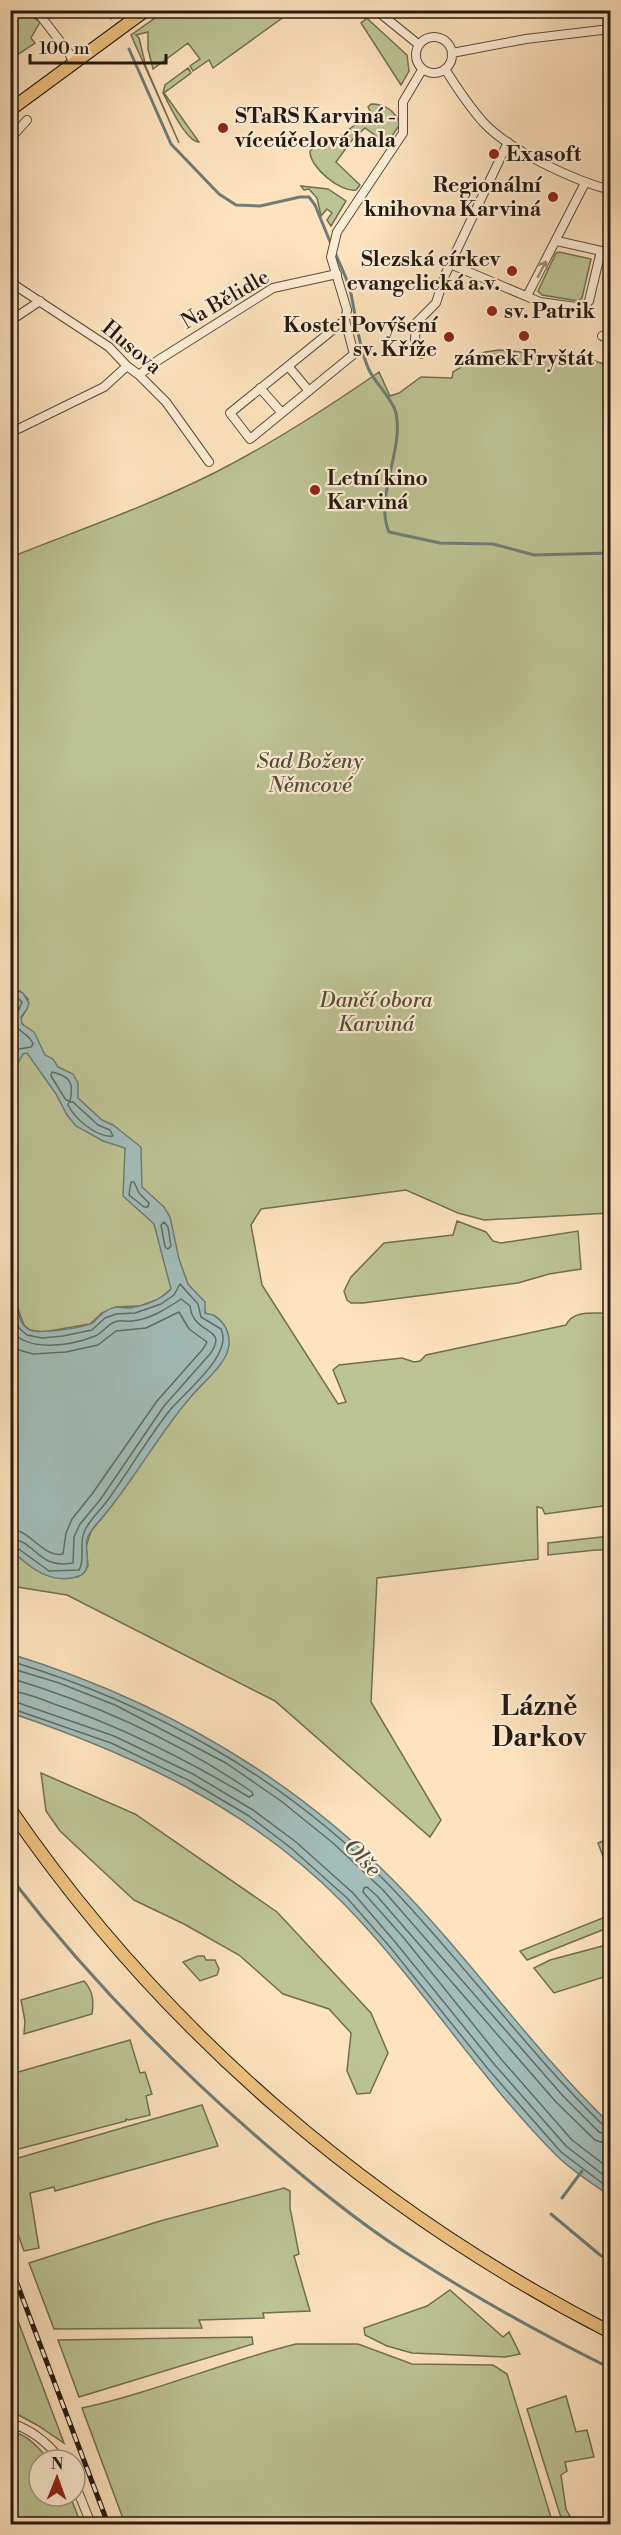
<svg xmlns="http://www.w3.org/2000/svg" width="621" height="2535" font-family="'Libre Bodoni',serif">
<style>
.green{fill:#bdc494;stroke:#706f52;stroke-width:1.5}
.water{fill:#a2bdba;stroke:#6f7c76;stroke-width:1.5}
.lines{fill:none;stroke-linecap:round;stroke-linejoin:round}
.shore{stroke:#626c64;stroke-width:1.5}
.stream{stroke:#6f7c76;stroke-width:3}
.street-casing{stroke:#5a4c3b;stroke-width:10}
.primary-casing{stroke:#231a0f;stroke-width:14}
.street{stroke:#feedd5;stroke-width:8}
.primary{stroke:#efc27f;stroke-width:12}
.rail-casing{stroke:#231a0f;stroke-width:5}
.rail{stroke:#feedd5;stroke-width:3;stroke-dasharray:9;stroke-linecap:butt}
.oneway{stroke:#9b8e7c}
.poi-dot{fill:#8f2418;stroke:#feedd5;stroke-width:2}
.labels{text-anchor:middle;stroke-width:4.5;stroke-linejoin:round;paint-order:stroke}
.poi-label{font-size:21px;font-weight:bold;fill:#231a0f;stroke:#feedd5;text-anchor:start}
.street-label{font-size:21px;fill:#231a0f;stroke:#feedd5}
.park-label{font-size:21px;font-style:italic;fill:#514d37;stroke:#feedd5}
.water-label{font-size:22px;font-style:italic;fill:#4f534b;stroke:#feedd5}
.district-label{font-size:27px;font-weight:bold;fill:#231a0f;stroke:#feedd5}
</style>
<rect width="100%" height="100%" fill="#fee3be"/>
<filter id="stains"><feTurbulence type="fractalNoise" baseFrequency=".00333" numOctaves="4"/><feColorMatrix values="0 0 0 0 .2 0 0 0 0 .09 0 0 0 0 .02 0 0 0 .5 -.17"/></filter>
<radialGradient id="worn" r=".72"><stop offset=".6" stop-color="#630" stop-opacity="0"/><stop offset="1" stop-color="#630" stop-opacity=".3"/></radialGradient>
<path class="green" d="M11,10L24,11L40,22L31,38L35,43L11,59Z
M165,11H292L213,68L209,60L193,71L190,66L200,59L188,43L153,69L148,49V32L136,35L139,38L146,67L179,143L131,35Z
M355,11H359L407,55L409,71L401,85L361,23L366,19Z
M188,68L191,73L164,93L199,142C186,142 169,104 163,93L165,85Z
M371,104C385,104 395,111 400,124L387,144L365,128L352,140L336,162L360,185L356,190C341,193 309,167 310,151L319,142L325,147L371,113L368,107Z
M301,186L328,189L346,201L331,226L327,220L332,213L327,209L321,216L317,198L309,189L304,190Z
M559,252L591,259L582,298L578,301L542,295L538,291L556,253Z
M499,350L586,358L610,366V1213L484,1220L458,1213L406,1190L261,1209L251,1225L262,1285L338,1404L346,1402L333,1370L339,1365L402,1358L414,1362L420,1361L426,1355L566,1325C574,1309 594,1314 610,1313V1505L545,1514L542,1508L537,1507L538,1559L377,1578L371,1702L441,1820L430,1837L275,1701L67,1595L11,1586V1550C37,1571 42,1579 78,1577L88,1566L86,1547L91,1531L110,1508L174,1415L221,1363L222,1323L215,1316L206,1314L204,1307L188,1284L171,1289L159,1299L140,1306L116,1307L102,1313L90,1324L43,1332L30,1330L24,1325L11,1290L10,1158L15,1156L17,1114L15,1097L11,1094L10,1076L33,1032L26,1029L20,1020L27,1009L28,999L20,991H11V557C79,530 151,505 216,472C273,443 327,408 379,372L390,396L399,393L421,377L452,378L453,372L485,352Z
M457,1221L486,1232L493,1241L501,1243L578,1231L581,1269L549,1274L518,1283L363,1303H351L347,1300L344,1291L351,1277L384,1243L453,1235Z
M610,1536V1550H596L548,1555V1543Z
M41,1773L135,1814L277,1912L371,2013L388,2053L370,2093L357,2094L347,2071L351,2033L329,2009L283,1994L239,1955L184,1924L134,1900L60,1831L46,1811Z
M610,1838V1875L598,1843Z
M610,1915V1927L527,1960L520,1951Z
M610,1944V1975L554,1993L534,1968L550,1960Z
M198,1956H204L206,1960H215L219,1969L217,1975L200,1981L183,1962Z
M84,1981C93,1991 94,2001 92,2014L24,2034L25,2021L21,2000Z
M130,2040L140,2073L145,2072L152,2094L146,2096L150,2115L129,2120L126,2119V2121L11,2151V2074Z
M202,2105L218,2146L55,2191L54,2187L30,2193L39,2248L24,2251L11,2215V2160Z
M284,2188L290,2191V2208L299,2254L294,2256L310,2311L263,2313L264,2318L199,2320L202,2328L54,2329L29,2263L160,2221Z
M450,2290L503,2337L509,2332L520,2354L505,2357L412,2353L387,2346L365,2335L364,2328L427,2306Z
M12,2305L64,2443L37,2425L11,2411Z
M252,2337L253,2344L79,2397L58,2340Z
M296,2344H358L412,2364L493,2365L507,2374L553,2524H125L82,2408C155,2392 223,2362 296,2344Z
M566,2396L576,2432L587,2430L594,2457L565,2462L567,2471L561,2475L566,2509L574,2524H563L527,2409Z
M11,2431C28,2435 38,2447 49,2460H39V2496H70L81,2524H11Z"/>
<path class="water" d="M15,990L23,993L29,1003L27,1009L21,1017L22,1024L34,1032L45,1055L53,1059L58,1067L73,1074L78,1083V1098L102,1120L113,1125L141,1147L142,1187L164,1207L170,1217L179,1259L188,1284L205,1302V1313C207,1314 210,1314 213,1315C224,1321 230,1332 229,1345C227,1363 207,1379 195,1392C161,1430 138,1474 106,1513C100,1521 90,1529 87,1539C84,1550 94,1571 79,1576C52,1586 29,1567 11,1550V1290C19,1301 15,1323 30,1330C39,1334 86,1328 94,1322C100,1315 106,1309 116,1307C121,1307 125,1308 130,1308C144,1306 161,1300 171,1289L154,1224L123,1196L125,1148L103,1141L76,1126L67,1115L56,1094L27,1053L23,1054L11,1076V991Z
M11,1094L15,1097L17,1113L15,1156L11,1158Z
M11,1654C156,1699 285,1771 393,1880C470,1958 532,2049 610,2124V2196C593,2184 572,2171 556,2155C478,2077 420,1981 342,1902C249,1808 135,1755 11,1713Z"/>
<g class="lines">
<path class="shore" d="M10,996L17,997L22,1002L14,1022C18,1033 30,1034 33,1044L31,1047L19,1049L10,1065
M52,1072C71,1076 74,1084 70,1101L66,1100L51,1076Z
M69,1102H73L98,1125L110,1130L113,1136C97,1138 75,1119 68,1105Z
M131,1182H134L139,1193L149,1203L148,1207H144L129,1195Z
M164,1222L168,1227L171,1246L168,1249L165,1247L161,1225Z
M10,1311L19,1328L27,1335L42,1338L63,1336L92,1330L105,1318L116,1314L135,1313L161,1304L174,1295L180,1284L198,1304L201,1317L221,1329C234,1354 185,1392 170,1410C148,1438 130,1469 110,1497C102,1509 91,1518 85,1530C78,1543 86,1559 79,1570L49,1571L16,1547L10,1546
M10,1328C25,1354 73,1345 95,1336C104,1333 108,1322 118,1321C122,1320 127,1322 132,1321C151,1319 166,1309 181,1299L190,1306C193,1336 230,1326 210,1354L164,1406L100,1500L80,1524L74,1537L73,1563C38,1570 36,1540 10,1539
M10,1343L19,1350L33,1354L66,1352L98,1345L116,1331L146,1328L179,1312L189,1329L207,1342L203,1349L157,1401L92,1494L72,1519L66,1533L63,1554C43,1558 31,1530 10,1529
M10,1661C153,1704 285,1778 389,1885C464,1963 527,2051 604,2126L610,2128
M10,1668L59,1683L115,1705L226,1763L281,1801L333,1843L383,1890L563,2096L599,2132L610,2136
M10,1678C96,1704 178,1741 252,1792L253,1795L249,1797C187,1760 123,1727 54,1704C41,1699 25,1692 10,1691
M10,1700L114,1736L193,1774L253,1810L296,1842L353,1893L396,1943L494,2064L566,2146L610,2180
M10,1708L111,1743L190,1781L249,1816L291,1848L347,1898L390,1947L488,2069L561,2152L610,2189
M610,2145L595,2140L556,2102L377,1896L367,1887L364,1888L363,1892L403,1937L501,2059L572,2140L610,2169"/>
<path class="stream" d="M106,10L111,18
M129,49L171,144L219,194L236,205L260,206L300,197H309L315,205L331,244
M334,250C339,263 346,276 350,289C356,316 358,345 369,370C376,384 392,398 396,413C404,450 374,498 389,532L440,543L493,544L534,555L610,553
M10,1877C89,1979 180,2072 278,2155C319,2190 362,2225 408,2254C473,2296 541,2334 610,2368
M562,2198L582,2171
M551,2214L600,2255L610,2261"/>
<g class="street-casing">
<path id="street" d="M36,10L69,53L74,64
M376,10L418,44
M416 55a18 18 0 1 1 36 0a18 18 0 1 1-36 0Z
M452,53L526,39L610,29
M445,69C457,88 469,106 483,122C510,151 573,180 610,190
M10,139L27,120
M557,241L610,253
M450,264L540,302L583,308L589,301L601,251
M10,282L109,347L127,366L139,375L166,402L209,462
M527,296L585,183
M345,320L354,354L250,439L230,413L345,320L347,310L331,257L337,232L403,133V102L422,70
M10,321L40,301
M602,336L610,339
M421,354L415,339L416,323L436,303L445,275L508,142
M288,366L309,391
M139,375L157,361L273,288L337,274
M260,388L282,413
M10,433L104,387L127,366
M10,2423C31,2429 48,2443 61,2460
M75,2484L91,2524"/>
</g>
<g class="primary-casing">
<path id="primary" d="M10,110L146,10
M10,1809C162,2031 372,2210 610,2332"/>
</g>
<use href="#street" class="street"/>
<use href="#primary" class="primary"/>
<g class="rail-casing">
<path id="rail" d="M10,2265L108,2524"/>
</g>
<use href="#rail" class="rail"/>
</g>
<defs><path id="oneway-shaft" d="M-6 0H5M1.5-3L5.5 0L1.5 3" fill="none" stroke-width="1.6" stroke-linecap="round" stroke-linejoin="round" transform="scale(1.5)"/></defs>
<use class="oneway" href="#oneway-shaft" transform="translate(542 269) rotate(-62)"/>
<g class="poi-dot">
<circle cx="223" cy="128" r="6"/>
<circle cx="494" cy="154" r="6"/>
<circle cx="553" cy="197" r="6"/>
<circle cx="512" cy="271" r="6"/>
<circle cx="492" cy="311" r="6"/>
<circle cx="524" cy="336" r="6"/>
<circle cx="449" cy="337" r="6"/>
<circle cx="315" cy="490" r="6"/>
</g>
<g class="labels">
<g class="poi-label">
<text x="235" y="123">STaRS Karviná -<tspan x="235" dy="24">víceúčelová hala</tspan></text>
<text x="506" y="161">Exasoft</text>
<text x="541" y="192" text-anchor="end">Regionální<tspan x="541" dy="24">knihovna Karviná</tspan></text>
<text x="500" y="266" text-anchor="end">Slezská církev<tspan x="500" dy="24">evangelická a.v.</tspan></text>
<text x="504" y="318">sv. Patrik</text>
<text x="437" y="332" text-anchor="end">Kostel Povýšení<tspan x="437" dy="24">sv. Kříže</tspan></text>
<text x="524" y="365" text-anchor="middle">zámek Fryštát</text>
<text x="327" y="485">Letní kino<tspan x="327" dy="24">Karviná</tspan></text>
</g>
<g class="street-label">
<text transform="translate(225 299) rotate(-30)" y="7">Na Bělidle</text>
<text transform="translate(132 347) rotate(40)" y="7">Husova</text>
</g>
<g class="park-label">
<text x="310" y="768">Sad Boženy<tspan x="310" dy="24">Němcové</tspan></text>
<text x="376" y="1007">Dančí obora<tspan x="376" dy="24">Karviná</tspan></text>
</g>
<g class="water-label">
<text transform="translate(363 1857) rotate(47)" y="8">Olše</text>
</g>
<g class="district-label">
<text x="539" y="1715">Lázně<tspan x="539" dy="31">Darkov</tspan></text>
</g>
</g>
<rect width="621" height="2535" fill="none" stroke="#fee3be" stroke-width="36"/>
<rect x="12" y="12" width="597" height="2511" fill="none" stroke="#231a0f" stroke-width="3"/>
<rect x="18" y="18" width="585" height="2499" fill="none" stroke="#231a0f" stroke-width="1.5"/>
<g transform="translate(57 2478) rotate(1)"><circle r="28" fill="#feedd5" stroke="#a69986" stroke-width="1.5"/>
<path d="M0-4.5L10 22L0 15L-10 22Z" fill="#8f2418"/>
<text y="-9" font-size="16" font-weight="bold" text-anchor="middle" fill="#231a0f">N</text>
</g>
<path d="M30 54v9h136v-9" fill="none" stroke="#231a0f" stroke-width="3"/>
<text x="39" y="54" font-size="18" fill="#231a0f" stroke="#feedd5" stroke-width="4.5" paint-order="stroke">100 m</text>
<rect width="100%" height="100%" filter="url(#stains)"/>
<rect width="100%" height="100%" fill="url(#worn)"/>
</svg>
